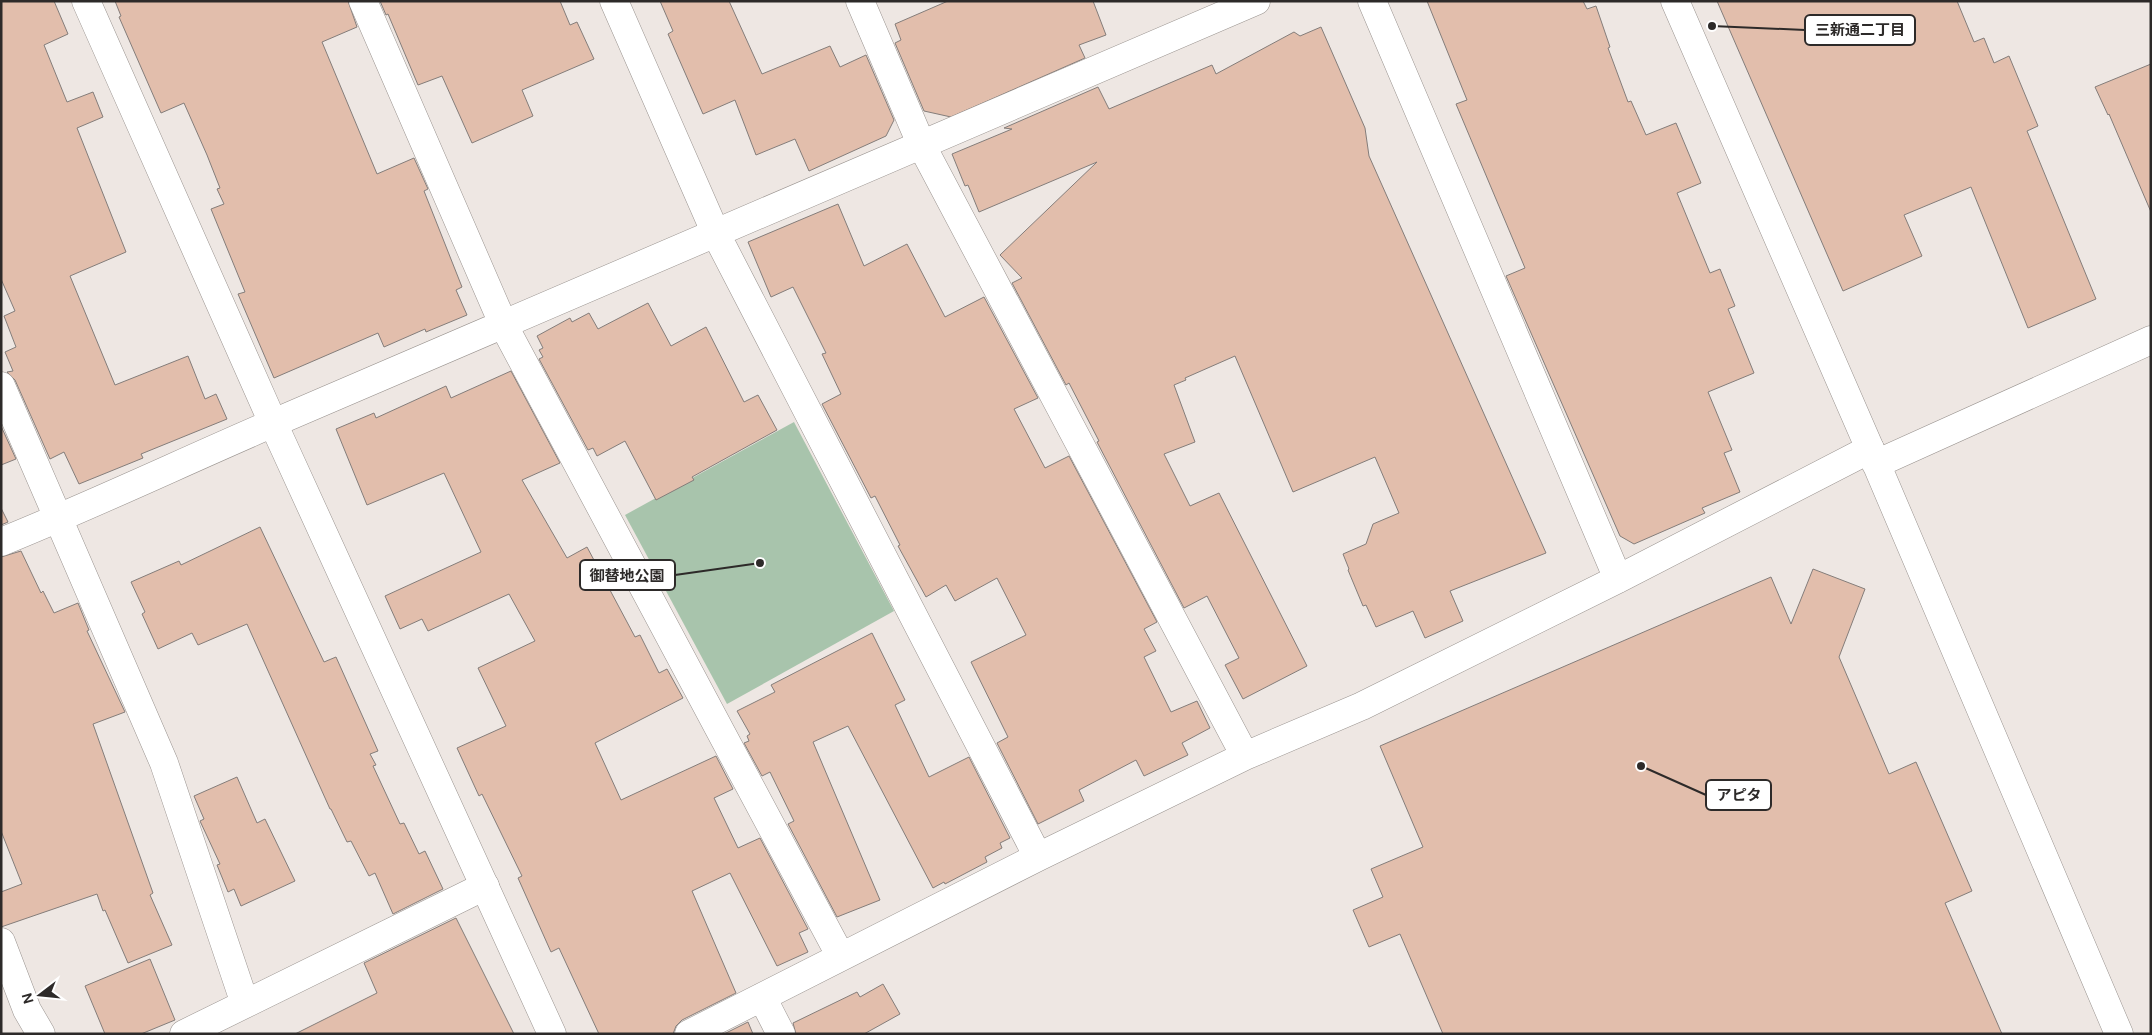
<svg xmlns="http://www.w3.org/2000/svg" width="2152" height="1035" font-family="'DM Sans','Noto Sans JP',sans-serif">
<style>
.green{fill:#a8c4ac}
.building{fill:#e2beac;stroke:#847d7a}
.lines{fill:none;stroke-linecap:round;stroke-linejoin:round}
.minor-casing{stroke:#9a9490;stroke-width:29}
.tertiary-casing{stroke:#9a9490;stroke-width:29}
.minor{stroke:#fff;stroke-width:28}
.tertiary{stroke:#fff;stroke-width:28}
.leader{fill:none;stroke:#2d2a29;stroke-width:2}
.callout-dot{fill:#2d2a29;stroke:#fff;stroke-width:2}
.callout{fill:#fff;stroke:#2d2a29;stroke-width:2}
.callout-label{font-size:15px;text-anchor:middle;font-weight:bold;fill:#2d2a29}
</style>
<rect width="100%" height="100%" fill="#eee7e3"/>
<path class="green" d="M794,422L894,611L727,704L625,515Z"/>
<path class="building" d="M1,1H54L68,34L44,45L67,102L93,92L103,117L77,128L126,252L70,276L115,385L188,356L205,399L216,394L227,419L141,454L143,458L79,484L64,452L50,459L15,380L7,372L13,371L5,352L16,347L4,316L15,311L1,279Z
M115,1H348L357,27L322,42L377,174L414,158L428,189L424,191L462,287L456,290L467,315L426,332L425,329L384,347L378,333L274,378L238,294L245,292L211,209L224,204L217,189L220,188L207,155L184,103L161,113L119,17L121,16Z
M380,1H560L570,25L577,22L594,59L522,90L533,116L472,143L442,76L418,85L388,14L386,15Z
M660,1H729L762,74L830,46L840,67L866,55L894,120L886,136L809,171L795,139L756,155L735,100L703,114L668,34L673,31Z
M948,1H1093L1106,35L1079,45L1085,58L951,117L924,111L895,43L901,40L895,24Z
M1427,1H1583L1587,9L1596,6L1610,47L1608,48L1628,102L1631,101L1646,135L1676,123L1701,183L1677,193L1710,273L1720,269L1735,306L1728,309L1754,373L1708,392L1732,450L1724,453L1740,492L1702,508L1705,513L1634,544L1620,536L1506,276L1525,268L1456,104L1467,100Z
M1717,1H1957L1974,42L1984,38L1994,63L2009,56L2038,126L2027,131L2096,299L2028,328L1971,187L1904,215L1922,256L1843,291Z
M1321,27L1365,128L1369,156L1546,553L1450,591L1463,621L1425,638L1413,611L1376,627L1366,605L1363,606L1348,570L1349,569L1343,554L1366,544L1373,524L1399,513L1375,457L1293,492L1235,356L1185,378L1186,380L1174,385L1195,442L1164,454L1190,506L1219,493L1307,666L1243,699L1225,665L1239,658L1207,596L1184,608L1097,442L1099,441L1069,383L1066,385L1012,283L1022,278L1000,255L1097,162L979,212L968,185L965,186L952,154L1012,129L1004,128L1098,87L1109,109L1212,65L1216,74L1294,32L1300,36Z
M2151,64V212L2109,114L2108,115L2095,87Z
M838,204L864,266L907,244L945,317L984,297L1038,398L1014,409L1045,468L1069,456L1157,622L1144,629L1156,651L1144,657L1171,712L1197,701L1210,728L1182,743L1188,755L1144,776L1136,760L1079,790L1084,801L1038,824L997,743L1008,737L971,662L1026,635L997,578L955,601L946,585L926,597L898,546L900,545L875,496L871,498L822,404L841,394L822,354L826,353L793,287L771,297L748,242Z
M648,303L671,346L706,327L744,402L758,395L777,430L692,477L694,480L656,500L625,441L597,456L593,448L588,450L539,359L543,357L539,350L543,348L537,336L570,318L572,322L589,313L598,329Z
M511,371L560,463L522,480L567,558L587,547L635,637L640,635L659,673L667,669L683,698L595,743L621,800L716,756L733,789L714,798L738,848L760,838L808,929L799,933L808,952L777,966L730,873L692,891L736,993L682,1020L676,1026L673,1034H599L559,948L551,952L518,878L522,876L482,794L479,796L457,748L506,726L478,668L535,641L509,594L428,631L422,619L400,629L385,596L481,552L444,473L367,505L336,429L374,413L376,418L446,386L451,398Z
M1,426L16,459L1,465Z
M1,508L8,522L1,525Z
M260,527L324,662L336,657L378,751L370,754L376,765L373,766L400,824L404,823L419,854L425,851L443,889L393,914L375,873L369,876L351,841L347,842L331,809H330L247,624L198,645L192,633L158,649L142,614L145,612L131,582L179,561L181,565Z
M21,551L41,593L43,591L54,613L78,603L89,630L87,631L125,712L93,724L153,893L150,895L172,945L128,963L105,910L103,911L97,894L1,927V892L22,884L1,831V557Z
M1813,569L1865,589L1839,657L1889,774L1916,762L1972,891L1945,903L2002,1034H1443L1400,934L1369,947L1353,910L1383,897L1371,869L1423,847L1380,746L1771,577L1791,624Z
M872,633L905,700L895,705L929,777L969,757L1010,838L1000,843L1002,848L985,857L987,862L945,884L944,882L933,888L848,726L813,742L880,900L837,917L788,824L794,821L770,772L762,776L744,743L749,741L747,736L750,734L737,711L775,692L771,685Z
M237,777L257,823L265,819L295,881L241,906L234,889L228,892L217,865L220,864L200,821L204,819L194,796Z
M456,918L514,1034H295L377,993L364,963Z
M150,959L175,1020L141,1034H105L85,986Z
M883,984L900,1014L864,1034H796L793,1023L857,992L860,997Z
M748,1022L753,1034H724Z"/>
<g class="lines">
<g class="minor-casing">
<path id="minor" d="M363,1L504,326L841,957
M614,1L716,234L1038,857
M860,1L922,146L1245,756
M1372,1L1618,579
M1,386L164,763L245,1004
M1,542C95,504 185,461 278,421C605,283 931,143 1256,1
M1,942L27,1010L41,1034
M762,997L781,1034
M184,1034L485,886
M689,1034L1038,857L1245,756L1362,706L1618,579L1870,449"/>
</g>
<g class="tertiary-casing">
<path id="tertiary" d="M86,1L273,423L552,1034
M1675,1L1870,449L2119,1034
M1876,464L2151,340"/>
</g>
<use href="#minor" class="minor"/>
<use href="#tertiary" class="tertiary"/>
</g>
<path class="leader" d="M1712 26L1805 30M760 563L675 575M1641 766L1706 795"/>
<g class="callout-dot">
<circle cx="1712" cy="26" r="5"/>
<circle cx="760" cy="563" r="5"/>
<circle cx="1641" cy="766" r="5"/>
</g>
<g class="callout">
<rect x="1805" y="15" width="110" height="30" rx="5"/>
<rect x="580" y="560" width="95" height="30" rx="5"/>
<rect x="1706" y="780" width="65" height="30" rx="5"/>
</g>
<g class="callout-label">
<text x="1860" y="35">三新通二丁目</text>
<text x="627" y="581">御替地公園</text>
<text x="1739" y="800">アピタ</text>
</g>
<rect width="2152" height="1035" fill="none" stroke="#2d2a29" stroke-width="5"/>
<g transform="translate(40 995) rotate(254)" stroke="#ffffff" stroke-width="4" paint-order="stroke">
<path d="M0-4L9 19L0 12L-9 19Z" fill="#2d2a29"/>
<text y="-8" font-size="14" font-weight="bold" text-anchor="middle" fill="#2d2a29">N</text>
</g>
</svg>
